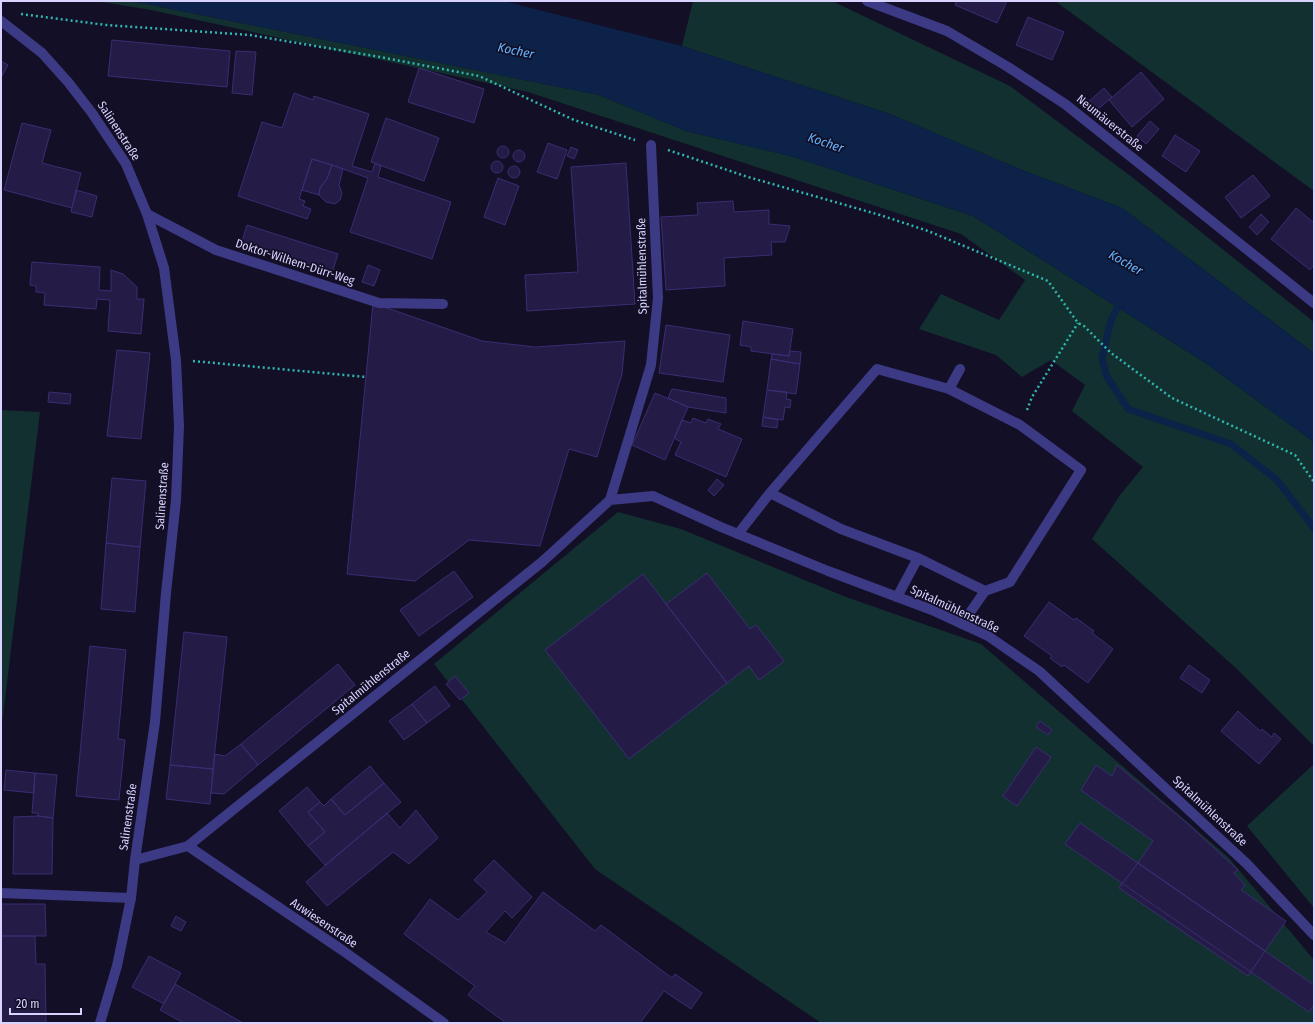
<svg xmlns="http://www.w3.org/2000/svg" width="1315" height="1024" font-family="'Fira Sans Condensed',sans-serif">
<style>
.green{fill:#12302f}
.water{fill:#0c2248}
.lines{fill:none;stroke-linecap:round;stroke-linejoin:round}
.stream{stroke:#0c2248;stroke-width:7}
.building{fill:#241b47;stroke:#3b2d73}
.path{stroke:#2fb8b0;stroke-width:2.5;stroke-dasharray:2 3;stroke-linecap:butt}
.lane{stroke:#3d3a85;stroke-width:10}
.street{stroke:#3d3a85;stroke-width:10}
.labels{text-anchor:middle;stroke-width:3.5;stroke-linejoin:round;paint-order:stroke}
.street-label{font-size:12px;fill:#d9d4ff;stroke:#130f26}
.water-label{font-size:13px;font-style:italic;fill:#62b6ff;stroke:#130f26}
</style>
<rect width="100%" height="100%" fill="#130f26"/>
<path class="green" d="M96,1H132L599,95L686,131L794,157L973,216L1207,364L1314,442V746L1238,670L1092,539L1120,495L1143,467L1072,411L1085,385L1051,360L1022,377L996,355L919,329L941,294L999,320L1025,280L961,234L528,92L151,10Z
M693,1H832L1010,86L1132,177L1314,322V353L1122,208L1017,168L890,114L682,46Z
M1055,1H1314V191Z
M1,410L40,412L1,732Z
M618,512L681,529L846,597L981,644L1229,858L1314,960V1023H821L595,869L434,664Z
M1314,764V908L1247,826Z"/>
<path class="water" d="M132,1H503L682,46L890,114L1017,168L1122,208L1314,353V442L1207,364L973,216L794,157L686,131L599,95Z"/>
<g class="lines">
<path class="stream" d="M1122,299L1111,320L1102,358L1106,375L1128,409L1231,444L1277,480L1314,528"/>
</g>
<path class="building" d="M956,1H1007L997,23L955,5Z
M1028,17L1064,32L1052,60L1016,45Z
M112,40L230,51L227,87L108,76Z
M236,51L256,52L252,95L232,93Z
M1,61L8,65L1,78Z
M419,68L484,89L474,123L408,102Z
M1141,72L1164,99L1132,127L1109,100Z
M1104,88L1112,97L1096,111L1088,102Z
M294,93L313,100L314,96L369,114L352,166L372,172L375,163L381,166L378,177L451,202L432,259L350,232L368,178L332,165L312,159L299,199L305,201L303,206L311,209L307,219L238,196L262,122L282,128Z
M386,118L439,138L424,181L371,162Z
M1150,121L1159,129L1146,144L1137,136Z
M22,123L51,130L42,163L81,173L72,208L4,190Z
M1175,135L1200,151L1186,172L1162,156Z
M548,143L567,150L557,179L537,172Z
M497 152a6 6 0 1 1 12 0a6 6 0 1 1-12 0Z
M571,147L578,150L574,159L567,156Z
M513 156a6 6 0 1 1 12 0a6 6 0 1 1-12 0Z
M312,159L332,165L327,179L320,188L319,195L302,190Z
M491 167a6 6 0 1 1 12 0a6 6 0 1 1-12 0Z
M626,163L635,304L527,311L525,275L578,272L571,167Z
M332,165L343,169L339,185L342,193L340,200L335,204L326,202L319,195L320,188L327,179Z
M508 172a6 6 0 1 1 12 0a6 6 0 1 1-12 0Z
M1253,175L1270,196L1241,218L1225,197Z
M498,178L519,186L505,225L484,217Z
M76,190L97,196L92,217L71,212Z
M733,201L734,212L769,210V224L790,226L785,242H771L772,255L724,258L725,286L666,290L661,217L698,215L697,203Z
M1296,208L1314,223V265L1310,270L1271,239Z
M1261,214L1269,222L1257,235L1249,227Z
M247,225L338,254L332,273L241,244Z
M32,262L100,267L99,290L111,291V270L123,274L137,287V299H144L141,334L108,331L110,300L97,299L96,309L44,305L45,293L36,292V286L30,285Z
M368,265L380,270L374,286L362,282Z
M373,303L482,341L535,347L625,341L622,374L597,457L569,449L540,546L469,540L415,581L347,574Z
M743,321L793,329L789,356L751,351V347L740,345Z
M666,325L730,335L723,382L659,373Z
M117,350L150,353L141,439L107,436Z
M790,351L801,352L800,364L771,359L772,354L789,356Z
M771,359L800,364L796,394L767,390Z
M672,389L726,398V413L688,407L668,398Z
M767,390L787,392L786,399L791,400L790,408L785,407L783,420L763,417Z
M49,392L71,394L70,404L48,402Z
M655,393L688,407L665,460L632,445Z
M763,417L778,420L777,428L762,426Z
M693,418L706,423L708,419L721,424L718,429L742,439L726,477L675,455L681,442L674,438L682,420L691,423Z
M112,478L146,481L140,547L106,543Z
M717,479L724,485L714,496L708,490Z
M106,543L140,547L135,612L101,609Z
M454,571L473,597L419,636L400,610Z
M707,573L750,629L756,625L784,661L759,680L749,666L727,683L666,604Z
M643,574L727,683L629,759L545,650Z
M1049,602L1074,620L1076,618L1094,631L1092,633L1113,649L1088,683L1064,665L1062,667L1050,658L1052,656L1024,636Z
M184,632L227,637L213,769L170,765Z
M90,646L126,650L118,739L125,740L119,800L76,796Z
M338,664L355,685L258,765L241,744Z
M1189,665L1210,680L1202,693L1180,678Z
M455,676L469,693L460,700L446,684Z
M435,686L450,706L427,723L412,704Z
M412,704L427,723L404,740L389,721Z
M1238,711L1260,731L1262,729L1272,737L1274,733L1281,739L1259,764L1221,731Z
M1040,721L1052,730L1048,735L1036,727Z
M241,744L258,765L224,794L211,793L215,754L225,756Z
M1036,747L1051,757L1017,806L1003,796Z
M170,765L213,769L210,804L166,799Z
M1096,765L1112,776L1117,765L1187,823L1238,870L1234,873L1245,885L1241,890L1286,921L1265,951L1138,863L1153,841L1081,790Z
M370,766L384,783L345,815L331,799Z
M6,770L35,773L34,793L4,790Z
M35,773L57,775L53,818L38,816V813H32Z
M384,783L401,802L325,865L308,846L325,832L308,812L320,802L324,806L331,799L345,815Z
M307,787L320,802L308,812L325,832L308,846L279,811Z
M416,810L438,838L409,864L393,852L327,906L306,882L387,813L400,828Z
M38,816L53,818L52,874H13L14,817Z
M1080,823L1314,985V1005L1309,1012L1065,844Z
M494,860L532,897L512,918L505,911L486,932L505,943L543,892L595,931L601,925L672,978L675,974L702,993L691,1009L664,991L640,1023H506L468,995L475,986L404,934L430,899L458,920L487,892L474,880Z
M1138,863L1265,951L1248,976L1119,888Z
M1,904H45L46,936H1Z
M176,916L186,922L181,931L171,926Z
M1,936H35L36,964H45L46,1023H54H1Z
M149,956L181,973L164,1004L132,987Z
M175,984L243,1023H184L160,1010Z"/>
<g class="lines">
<path class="path" d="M21,14L106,25L250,35L380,57L479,76L574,120L635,140
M668,150L748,177L880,215L928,231L1048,281L1078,323L1084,326L1111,353L1172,398L1295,455L1314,482
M193,361L366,377
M1027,410L1032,397L1078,323"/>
<path class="lane" d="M949,389L960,369
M738,534L770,493L841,529L918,558L985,591L1010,582L1081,470L1020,425L949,389L877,369L770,493
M897,597L918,558
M962,624L985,591
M1,893L131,898"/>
<path class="street" d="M867,1L947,31L1008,67L1065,104L1314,303
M1,21L42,53L68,82L92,113L126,164L147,214L164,268L176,360L179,426L176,500L166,593L155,722L135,860L131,898L117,966L100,1023
M147,214L216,250L379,303L443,304
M610,500L651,365L658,298L651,145
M188,846L342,950L444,1023
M135,860L188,846L542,562L610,500L653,496L721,527L828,571L932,610L988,636L1039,671L1247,864L1314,935"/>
</g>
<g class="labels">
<g class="street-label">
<text transform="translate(1110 123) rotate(39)" y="4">Neumäuerstraße</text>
<text transform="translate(119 131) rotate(57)" y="4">Salinenstraße</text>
<text transform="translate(295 262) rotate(18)" y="4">Doktor-Wilhem-Dürr-Weg</text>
<text transform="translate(642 266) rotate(-91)" y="4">Spitalmühlenstraße</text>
<text transform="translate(162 496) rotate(-86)" y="4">Salinenstraße</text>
<text transform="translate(955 609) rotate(25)" y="4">Spitalmühlenstraße</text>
<text transform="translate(371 682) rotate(-39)" y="4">Spitalmühlenstraße</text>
<text transform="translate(1210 811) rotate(43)" y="4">Spitalmühlenstraße</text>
<text transform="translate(128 817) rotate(-82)" y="4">Salinenstraße</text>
<text transform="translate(324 923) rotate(34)" y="4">Auwiesenstraße</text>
</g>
<g class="water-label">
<text transform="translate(516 50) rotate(12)" y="5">Kocher</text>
<text transform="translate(826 142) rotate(19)" y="5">Kocher</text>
<text transform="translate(1126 262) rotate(30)" y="5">Kocher</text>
</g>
</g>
<rect width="1315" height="1024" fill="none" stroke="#d9d4ff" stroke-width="4"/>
<path d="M10 1008v6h71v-6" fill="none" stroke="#d9d4ff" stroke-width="2"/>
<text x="16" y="1008" font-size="12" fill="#d9d4ff" stroke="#130f26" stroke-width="3" paint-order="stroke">20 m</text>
</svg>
